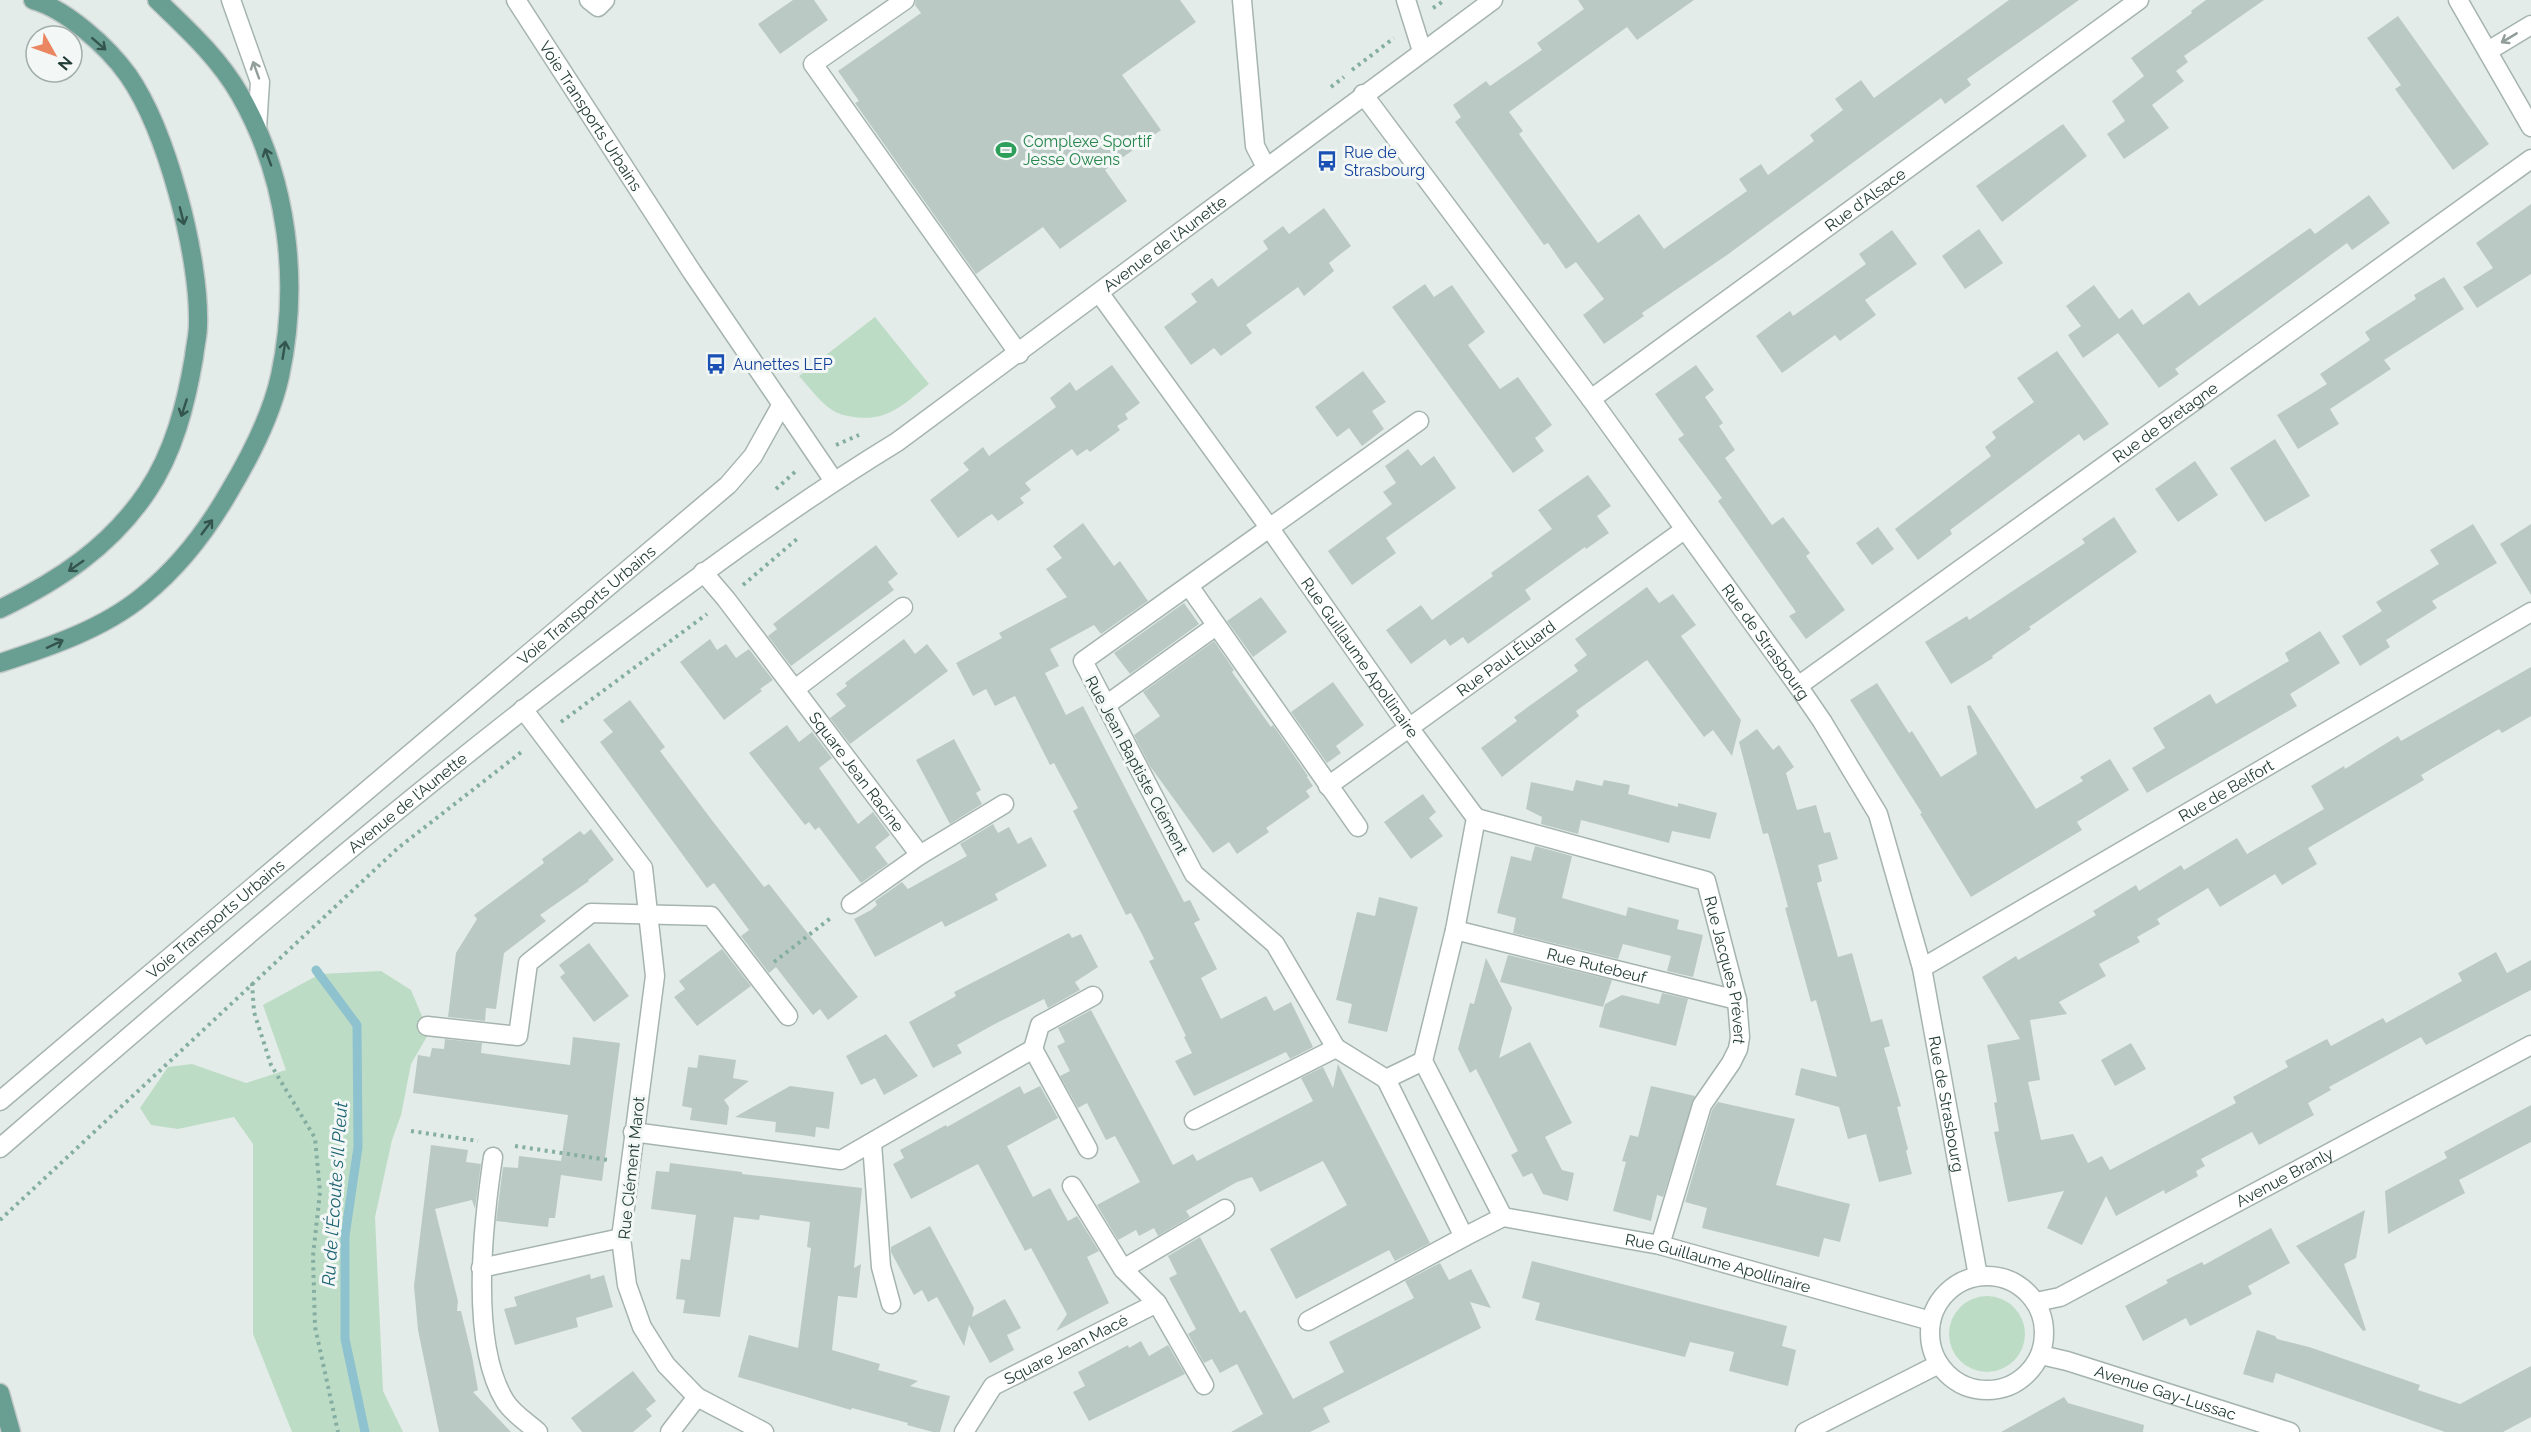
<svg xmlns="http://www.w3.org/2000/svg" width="2531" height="1432" font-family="Raleway,sans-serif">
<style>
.green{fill:#bddcc6}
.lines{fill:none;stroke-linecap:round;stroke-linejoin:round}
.stream{stroke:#8ec2ce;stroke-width:9}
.building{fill:#bbc9c4}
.minor-casing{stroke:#a6b4af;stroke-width:21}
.major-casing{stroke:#c1c8c7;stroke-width:21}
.path{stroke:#85aea2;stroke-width:4;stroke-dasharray:3 4.5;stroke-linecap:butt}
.minor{stroke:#fff;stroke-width:18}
.major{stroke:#699f93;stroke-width:18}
.oneway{stroke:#919e9a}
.oneway2{stroke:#34554d}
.labels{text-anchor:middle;stroke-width:6;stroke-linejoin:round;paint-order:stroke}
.street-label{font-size:16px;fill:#233c36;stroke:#f3f8f6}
.leisure-label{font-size:16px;fill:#27864d;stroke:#f3f8f6;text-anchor:start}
.transit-label{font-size:16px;fill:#164399;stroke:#f3f8f6;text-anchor:start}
.water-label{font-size:18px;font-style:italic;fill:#206575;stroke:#f3f8f6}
</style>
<rect width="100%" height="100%" fill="#e3ece8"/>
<path class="green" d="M875,317L929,384C904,404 888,422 854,417C846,416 838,414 832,410C819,401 809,387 799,376Z
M381,971L411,990L429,1033L411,1064L401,1115L392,1140L375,1217L383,1391L403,1432H292L253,1334V1144L234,1117L178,1129L151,1125L140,1108L168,1067L192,1064L246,1083L286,1070L263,1005L320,974Z
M1949 1334a38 38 0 1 1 76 0a38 38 0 1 1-76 0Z"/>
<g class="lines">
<path class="stream" d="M316,970L357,1025L358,1147L345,1236V1339L365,1432"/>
</g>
<path class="building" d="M793,0H814L828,20L780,54L758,24Z
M916,0H1180L1196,22L1122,75L1161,130L1105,170L1127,201L1060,249L1043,227L976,274L855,103L859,101L838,71L921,13L915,5Z
M1578,0H1694L1637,40L1627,27L1509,112L1523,131L1519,134L1598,243L1639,214L1664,249L1747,191L1739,179L1761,164L1768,175L1814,141L1810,135L1843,110L1835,99L1861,80L1874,98L2009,0H2079L1967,79L1971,85L1945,104L1941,98L1727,255L1642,313L1644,316L1604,344L1583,315L1604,299L1576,262L1566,269L1548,243L1544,245L1455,122L1461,117L1453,105L1486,81L1490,86L1542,50L1537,43L1584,9Z
M2206,0H2264L2184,56L2188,62L2176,71L2184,81L2152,105L2169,128L2124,159L2107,134L2125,121L2112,101L2144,76L2131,58L2192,13L2191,11Z
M2398,16L2489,144L2453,170L2395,89L2401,85L2367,38Z
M2063,124L2087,156L2002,222L1976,186Z
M2369,195L2390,223L2352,250L2347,243L2175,369L2179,374L2159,388L2118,333L2083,358L2068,335L2081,326L2066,306L2094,285L2119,319L2132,309L2143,325L2189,292L2199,306L2310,228L2315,234Z
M2531,204V274L2477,308L2463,287L2493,268L2476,243Z
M1324,208L1351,246L1329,263L1334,271L1304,296L1298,287L1246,325L1252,333L1221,356L1214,348L1191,365L1164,327L1197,302L1191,294L1212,278L1218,287L1268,249L1263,241L1283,226L1289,234Z
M1979,229L2003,263L1965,289L1942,256Z
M1892,230L1917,264L1865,300L1876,315L1840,341L1835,335L1782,373L1756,336L1790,311L1793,316L1866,264L1859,254Z
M2444,277L2464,309L2384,360L2391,369L2330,409L2339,424L2298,449L2277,415L2327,384L2320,374L2370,340L2365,332L2416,299L2414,295Z
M1425,284L1434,297L1452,285L1485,332L1468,345L1500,389L1518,377L1552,425L1535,438L1544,451L1513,473L1392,307Z
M2057,351L2109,424L2084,441L2079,434L1950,530L1952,534L1918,560L1895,529L1991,456L1985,447L1996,438L1992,432L2034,402L2017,378Z
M1112,365L1140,403L1125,414L1128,419L1117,426L1120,430L1090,452L1087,449L1077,456L1072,449L1025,483L1031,490L1020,498L1024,503L998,521L992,514L987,517L958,538L930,500L969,470L963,463L983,447L989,456L1056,407L1050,398L1070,382L1076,391Z
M1696,365L1714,390L1705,397L1723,423L1719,426L1735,450L1725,458L1772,525L1783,517L1810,553L1806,556L1845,610L1806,639L1789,616L1796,612L1718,501L1722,498L1678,439L1684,435L1655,394Z
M1363,371L1386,402L1372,411L1384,429L1362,446L1349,428L1337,437L1315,407Z
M2275,439L2310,496L2265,522L2230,468Z
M1408,449L1421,466L1434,456L1456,488L1386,538L1396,553L1352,585L1328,551L1392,504L1383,492L1396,483L1385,466Z
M2195,461L2218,495L2178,522L2155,489Z
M1588,475L1611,506L1597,516L1609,533L1586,549L1585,547L1525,590L1531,599L1468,644L1463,637L1450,646L1445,639L1411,664L1386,630L1421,605L1432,620L1493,576L1491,573L1552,529L1538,510Z
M2114,517L2137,552L2029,627L2031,629L1992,656L1993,658L1951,684L1925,642L1967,616L1969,620L2085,543L2082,539Z
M1083,523L1114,566L1120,561L1148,601L1101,634L1094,625L1050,649L1059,666L1045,673L1066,715L1083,706L1184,902L1190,900L1200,920L1194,923L1217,969L1201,978L1221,1019L1266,996L1274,1011L1291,1002L1313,1047L1290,1059L1286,1052L1194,1096L1175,1061L1192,1053L1184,1037L1186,1036L1149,961L1154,959L1143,936L1131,913L1126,915L1073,811L1078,808L1054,763L1050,765L1015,696L995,706L986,689L973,696L956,663L1002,638L999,633L1067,597L1046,569L1062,558L1053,546Z
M2473,524L2497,563L2432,601L2437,608L2386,640L2390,647L2360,666L2342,636L2382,611L2376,602L2439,564L2430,550Z
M2531,524V595L2500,544Z
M1878,527L1894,549L1872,565L1856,543Z
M876,545L898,574L888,582L894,590L791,666L768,636L777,629L773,624Z
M1647,587L1659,603L1673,594L1696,625L1681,636L1741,720L1732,756L1713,730L1704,737L1647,660L1576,711L1579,716L1502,777L1481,748L1517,721L1514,717L1578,671L1574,665L1587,655L1575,639Z
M1261,597L1287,632L1253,657L1227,621Z
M1184,603L1199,624L1130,674L1114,653Z
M2320,631L2340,663L2290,694L2297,706L2147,793L2132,768L2165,748L2153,728L2210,694L2216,704L2289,661L2285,653Z
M710,639L717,650L726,644L736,658L749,649L773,680L760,689L762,691L724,720L680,662Z
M904,639L915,654L927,644L948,671L850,744L830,718L846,706L836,694L847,686L845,683Z
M1214,641L1234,670L1232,672L1271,727L1273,725L1308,776L1307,777L1313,786L1306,791L1310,797L1266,828L1269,832L1237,854L1229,842L1213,853L1150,766L1134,735L1160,716L1143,692Z
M2531,667V716L2502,733L2499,729L2421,775L2424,780L2308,848L2317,864L2282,885L2275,874L2220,907L2208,888L2157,919L2160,924L2137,937L2140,942L2099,964L2106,976L2059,1002L2067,1014L2030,1020L2040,1080L2028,1082L2041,1140L2073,1134L2088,1163L2102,1156L2110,1170L2236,1103L2233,1097L2288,1067L2285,1061L2327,1039L2331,1046L2383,1018L2386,1023L2462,981L2458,973L2496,952L2507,973L2531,960V990L2426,1045L2421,1037L2329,1087L2331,1090L2308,1103L2314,1115L2259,1145L2252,1132L2201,1159L2205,1166L2196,1171L2198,1176L2165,1194L2164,1190L2116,1216L2106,1196L2082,1245L2047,1228L2064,1191L2008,1202L1994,1132L1999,1131L1994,1103L1997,1102L1987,1045L2020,1039L1982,977L2016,956L2018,960L2096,915L2093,911L2136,885L2139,891L2181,865L2184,870L2237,838L2247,854L2324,809L2311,786L2344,766L2345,769L2398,736L2401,741Z
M1333,682L1364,725L1336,746L1341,753L1327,763L1291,712Z
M1877,683L1909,733L1912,731L1941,777L1977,754L1967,706L1970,705L2036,809L2083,781L2080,777L2110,759L2129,790L2077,822L2082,830L1971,897L1920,814L1922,813L1850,700Z
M630,700L665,747L660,751L711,819L764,887L769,884L858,997L828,1020L820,1009L813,1015L776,967L769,973L741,936L749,930L714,883L707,888L600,742L613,732L603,720Z
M787,725L799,742L812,732L832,758L819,768L858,824L873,812L890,835L875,847L888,864L861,883L819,827L815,830L809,822L805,825L749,753Z
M1757,729L1773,750L1779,745L1794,767L1786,773L1797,810L1816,805L1824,833L1830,832L1838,859L1818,865L1822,881L1817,883L1838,957L1852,953L1871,1022L1882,1019L1890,1046L1884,1048L1901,1106L1897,1107L1908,1149L1906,1151L1912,1174L1879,1182L1866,1134L1848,1139L1839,1107L1795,1095L1801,1068L1837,1077L1816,1000L1811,1002L1785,908L1788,907L1776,862L1768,833L1763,834L1739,742Z
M954,739L981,790L976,793L982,804L950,824L916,760Z
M1576,780L1602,786L1604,780L1630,785L1628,794L1678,807V803L1717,813L1710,839L1672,831L1669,843L1581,820L1578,834L1541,824L1542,817L1526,809L1531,782L1573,791Z
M1423,794L1436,812L1429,818L1443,836L1411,859L1384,822Z
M993,824L998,833L1009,827L1018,844L1031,837L1047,866L995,894L998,900L945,927L942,921L875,957L854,919L871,910L877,905L875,901L902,882L908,889L967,856L960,844Z
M591,829L614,860L588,880L589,881L540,915L546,921L504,953L496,1009L486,1008L485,1021L448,1017L456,953L477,919L474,915L544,863L542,859L580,831L584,835Z
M1535,846L1572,856L1562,898L1626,916L1628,907L1679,920L1677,929L1703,935L1693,977L1667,971L1671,956L1623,944L1618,959L1513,933L1516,918L1497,913L1511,856L1531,861Z
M1379,897L1418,907L1387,1032L1348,1023L1352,1004L1336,1000L1357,912L1375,916Z
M1069,933L1072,938L1081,934L1098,967L1075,982L1080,990L1048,1008L1044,999L993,1025L957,1045L962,1053L933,1068L909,1022L956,996L954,992Z
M589,943L629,996L594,1022L560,977L565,973L559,965Z
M722,949L751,986L697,1026L674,997L685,989L679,981Z
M1508,955L1612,980L1603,1007L1500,982Z
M1486,958L1512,1008L1499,1058L1530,1042L1572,1123L1545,1137L1562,1170L1574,1173L1568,1201L1543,1194L1532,1173L1523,1177L1511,1155L1518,1151L1476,1069L1470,1073L1458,1049L1470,1003L1474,1004Z
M1662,993L1688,999L1676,1046L1599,1027L1605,1004L1622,995L1659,1004Z
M1091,1010L1173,1165L1193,1154L1197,1161L1313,1101L1301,1078L1323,1067L1333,1088L1338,1064L1430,1243L1395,1261L1389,1250L1296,1299L1270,1249L1347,1205L1323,1161L1260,1192L1252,1177L1237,1182L1186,1211L1190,1217L1158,1236L1154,1228L1139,1236L1136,1230L1118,1240L1097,1205L1140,1182L1115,1136L1106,1140L1087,1103L1078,1108L1060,1076L1070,1071L1057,1046L1065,1042L1058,1028Z
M886,1034L918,1076L884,1095L875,1078L861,1085L846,1056Z
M573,1037L620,1043L602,1181L561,1175L555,1218H549L548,1227L496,1221L503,1167L518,1168L519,1156L561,1161L568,1115L413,1093L418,1055L430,1057L432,1048L444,1049L445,1039L482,1043L481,1053L570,1065Z
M2131,1043L2146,1069L2115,1086L2101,1060Z
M699,1055L736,1060L733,1078L749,1081L724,1100L729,1107L727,1125L690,1120L692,1108L682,1106L688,1067L697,1068Z
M790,1086L834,1092L829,1129L816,1127L815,1137L802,1135L775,1132L776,1122L735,1117Z
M1020,1086L1024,1094L1040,1086L1058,1118L1007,1146L1033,1197L1050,1188L1068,1221L1077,1216L1099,1251L1087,1257L1109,1303L1056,1331L1067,1314L1031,1248L1025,1251L978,1164L911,1199L893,1164L904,1158L900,1150L946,1125L947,1127Z
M1651,1086L1695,1096L1663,1197L1657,1195L1651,1221L1613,1211L1626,1162L1622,1161L1630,1135L1638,1137Z
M1718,1102L1795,1119L1776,1185L1850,1204L1840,1242L1824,1238L1819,1257L1702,1228L1707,1208L1685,1202L1712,1110Z
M2531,1105V1142L2459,1180L2465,1193L2388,1234L2385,1191L2447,1158L2444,1152Z
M431,1145L468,1150L466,1162L481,1164L475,1209L472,1200L435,1209L458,1301L457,1311H461L472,1356L478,1390L473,1392L511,1432H439L418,1330L414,1286Z
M670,1163L742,1172V1174L862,1188L854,1268L861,1264L857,1298L838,1296L832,1350L880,1364L878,1370L918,1381L910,1386L950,1396L940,1432H933L907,1425L908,1423L852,1408L851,1410L738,1377L749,1335L798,1348L811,1248L807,1247L810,1222L760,1215L759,1220L734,1217L720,1317L683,1313L685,1300L676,1299L681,1259L690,1260L696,1215L651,1209L656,1171L669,1172Z
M2365,1210L2356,1258L2344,1264L2366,1330L2363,1331L2296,1246Z
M930,1226L974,1308L972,1317L1005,1299L1021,1328L1007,1335L1014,1350L990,1363L969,1325L964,1346L937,1297L928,1302L922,1290L914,1295L891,1252V1247Z
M2271,1228L2290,1263L2248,1286L2252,1294L2190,1326L2186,1318L2143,1341L2125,1306L2168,1283L2166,1280L2202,1262L2204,1265Z
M1200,1237L1240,1313L1245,1310L1293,1399L1344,1372L1329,1342L1414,1298L1405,1281L1440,1263L1449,1280L1471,1269L1491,1308L1470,1302L1481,1328L1323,1408L1330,1422L1310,1432H1231L1263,1414L1237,1364L1220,1373L1212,1359L1204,1363L1188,1334L1196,1329L1169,1278L1177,1274L1168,1256Z
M1532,1261L1787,1326L1782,1346L1796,1350L1788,1386L1729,1371L1734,1352L1690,1342L1685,1357L1535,1320L1540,1303L1522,1298Z
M590,1274L591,1279L604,1275L613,1307L576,1318L578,1327L515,1345L504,1309L517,1306L514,1297Z
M2257,1330L2275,1336L2277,1339L2309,1347L2420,1385L2418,1390L2460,1404L2531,1366V1417L2503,1432H2445L2276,1373L2273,1383L2243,1374Z
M1141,1341L1149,1356L1168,1345L1185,1374L1089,1421L1073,1392L1085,1386L1078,1372L1128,1345L1129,1348Z
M633,1371L656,1401L646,1409L652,1416L633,1432H582L571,1418Z
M2064,1397L2068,1403L2144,1425L2143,1432H2001Z"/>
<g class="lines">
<g class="minor-casing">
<g id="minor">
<path d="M231,0L260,82L257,128"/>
<path id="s1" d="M516,0L692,272L834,481"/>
<path d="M589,0L598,7L605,0"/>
<path d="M905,0L813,64L1019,354"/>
<path d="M1242,0L1255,146L1266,167"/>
<path d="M1406,0L1422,51"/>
<path d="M2458,0L2531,127"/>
<path d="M2488,51L2531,25"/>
<path id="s2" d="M1363,94L1591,399L1798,686L1822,721L1878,814L1922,968L1978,1276"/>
<path id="s3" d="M1100,294L1266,523L1410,729L1476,818L1455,930L1423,1061L1503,1217L1464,1237L1386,1079L1423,1061"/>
<path id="s4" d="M1591,399L2139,0"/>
<path id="s5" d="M703,572L726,599L920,855"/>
<path d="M1189,586L1358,827"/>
<path id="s6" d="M1798,686L2531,159"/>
<path d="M795,689L903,607"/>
<path d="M1106,705L1216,626"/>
<path d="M523,709L643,868L655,976L621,1238L627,1285L642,1327L666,1365L697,1397L764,1432"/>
<path id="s7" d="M1328,786L1684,530"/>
<path id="s8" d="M1476,818L1706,881L1737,1000L1740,1037L1738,1049L1731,1063L1702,1105L1660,1245"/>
<path d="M851,904L920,855L1004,804"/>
<path id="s9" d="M1455,930L1737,1000"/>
<path id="s10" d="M1922,968L2531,612"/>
<path d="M427,1026L518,1036L528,963L591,913L711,916L788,1016"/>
<path d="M1336,1048L1275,944L1194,874L1083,661L1419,421"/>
<path d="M1033,1049L1088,1149"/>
<path id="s11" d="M0,1101L728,485L753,456L782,404"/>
<path d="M1194,1120L1336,1048L1386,1079"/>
<path d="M633,1132L841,1160L1033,1049L1040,1025L1093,996"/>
<path d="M872,1143L881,1267L891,1304"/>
<path id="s12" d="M0,1148C200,975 399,802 610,643C704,572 797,503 897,442L1493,0"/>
<path d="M493,1157C483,1224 469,1342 505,1401C512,1413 528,1423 538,1432"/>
<path d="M1072,1186L1123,1269L1225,1209"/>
<path id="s13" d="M1503,1217L1660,1245L1931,1321"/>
<path d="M481,1268L621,1238"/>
<path d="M1123,1269L1157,1303"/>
<circle cx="1987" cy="1333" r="57"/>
<path id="s14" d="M2036,1302L2060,1297L2531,1045"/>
<path d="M1308,1321L1464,1237"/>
<path id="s15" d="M2041,1355L2067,1361L2290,1432"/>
<path d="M670,1432L697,1397"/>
<path id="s16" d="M964,1432L993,1386L1157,1303L1204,1385"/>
<path d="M1805,1432L1939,1364"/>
</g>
</g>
<g class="major-casing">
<path id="major" d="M0,609C58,581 110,547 147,492C174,452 186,404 194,357C195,346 198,336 198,325C200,257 167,131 128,75C108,47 66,9 33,0
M0,663C49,647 103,629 143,596C179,567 206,532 229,492C250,457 271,417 280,376C300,282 288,179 240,95C219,58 187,29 157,0
M0,1393L11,1432"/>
</g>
<path class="path" d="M1433,8L1445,0
M1352,70L1394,38
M1331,87L1344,77
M836,445L859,435
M776,489L797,470
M743,585L797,539
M561,722L707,614
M774,962L832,917
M252,983L254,1012L271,1065L315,1138L320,1192L313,1256L315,1327L338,1432
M411,1131L478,1141
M515,1146L608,1160
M0,1220L398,848L524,750"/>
<use href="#minor" class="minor"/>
<use href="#major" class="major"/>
</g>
<defs><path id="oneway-shaft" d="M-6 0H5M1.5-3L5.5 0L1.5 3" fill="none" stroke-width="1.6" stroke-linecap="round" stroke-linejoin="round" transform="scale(1.5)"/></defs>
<g class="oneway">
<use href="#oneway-shaft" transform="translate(2509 38) rotate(149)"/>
<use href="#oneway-shaft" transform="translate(256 70) rotate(-110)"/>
</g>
<g class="oneway2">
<use href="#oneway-shaft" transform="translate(99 44) rotate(41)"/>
<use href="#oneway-shaft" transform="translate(268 157) rotate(-110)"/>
<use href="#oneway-shaft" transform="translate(182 216) rotate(76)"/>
<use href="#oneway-shaft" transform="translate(284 350) rotate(-81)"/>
<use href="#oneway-shaft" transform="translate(184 408) rotate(108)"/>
<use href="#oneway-shaft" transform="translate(207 527) rotate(-53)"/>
<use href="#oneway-shaft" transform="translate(76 566) rotate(145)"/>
<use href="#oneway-shaft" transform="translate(55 644) rotate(-25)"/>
</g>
<defs>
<g id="stadium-bare" transform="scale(1.62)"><path d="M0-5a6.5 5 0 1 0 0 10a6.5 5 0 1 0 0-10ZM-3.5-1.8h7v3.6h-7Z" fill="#2e9e5b" stroke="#f3f8f6" stroke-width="2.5" paint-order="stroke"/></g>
<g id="bus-bare" transform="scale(1.62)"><path d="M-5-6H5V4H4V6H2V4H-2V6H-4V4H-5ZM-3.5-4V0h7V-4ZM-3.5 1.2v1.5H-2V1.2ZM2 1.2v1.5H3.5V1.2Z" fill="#1a4fb4" stroke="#f3f8f6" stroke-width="2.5" paint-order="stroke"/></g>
</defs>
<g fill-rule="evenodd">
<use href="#stadium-bare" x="1006" y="150"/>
<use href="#bus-bare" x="1327" y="161"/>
<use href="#bus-bare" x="716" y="364"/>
</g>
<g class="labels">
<g class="street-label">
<text dy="6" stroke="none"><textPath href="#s1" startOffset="138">Voie Transports Urbains</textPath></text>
<text dy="6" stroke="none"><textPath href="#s4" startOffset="339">Rue d'Alsace</textPath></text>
<text dy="6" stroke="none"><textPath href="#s12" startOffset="1476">Avenue de l'Aunette</textPath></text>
<text dy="6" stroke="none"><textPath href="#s6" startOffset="452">Rue de Bretagne</textPath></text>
<text dy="6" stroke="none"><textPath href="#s11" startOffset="768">Voie Transports Urbains</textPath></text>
<text dy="6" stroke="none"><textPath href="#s2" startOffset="680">Rue de Strasbourg</textPath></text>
<text dy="6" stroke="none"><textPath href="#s3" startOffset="447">Rue Guillaume Apollinaire</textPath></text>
<text dy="6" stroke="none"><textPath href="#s7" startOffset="219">Rue Paul Éluard</textPath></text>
<text transform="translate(1137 765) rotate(62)" y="6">Rue Jean Baptiste Clément</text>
<text dy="6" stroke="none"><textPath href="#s5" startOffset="252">Square Jean Racine</textPath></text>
<text dy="6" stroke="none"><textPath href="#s10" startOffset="352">Rue de Belfort</textPath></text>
<text dy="6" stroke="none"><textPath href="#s12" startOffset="534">Avenue de l’Aunette</textPath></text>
<text dy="6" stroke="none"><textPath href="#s11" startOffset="282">Voie Transports Urbains</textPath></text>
<text dy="6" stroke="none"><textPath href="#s9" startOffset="146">Rue Rutebeuf</textPath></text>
<text dy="6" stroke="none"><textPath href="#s8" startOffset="330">Rue Jacques Prévert</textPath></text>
<text dy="6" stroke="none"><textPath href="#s2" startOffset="1184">Rue de Strasbourg</textPath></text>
<text transform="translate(631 1168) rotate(-84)" y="6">Rue Clément Marot</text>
<text dy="6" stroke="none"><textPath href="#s14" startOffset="279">Avenue Branly</textPath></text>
<text dy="6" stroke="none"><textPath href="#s13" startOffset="220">Rue Guillaume Apollinaire</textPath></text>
<text dy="6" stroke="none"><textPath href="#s16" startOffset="136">Square Jean Macé</textPath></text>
<text dy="6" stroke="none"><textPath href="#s15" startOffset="130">Avenue Gay-Lussac</textPath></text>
</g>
<g class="leisure-label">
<text x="1023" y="147">Complexe Sportif<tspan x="1023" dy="18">Jesse Owens</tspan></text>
</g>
<g class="transit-label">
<text x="1344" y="158">Rue de<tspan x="1344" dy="18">Strasbourg</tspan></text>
<text x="733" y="370">Aunettes LEP</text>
</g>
<g class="water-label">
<text transform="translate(335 1194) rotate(-86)" y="6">Ru de l'Écoute s'Il Pleut</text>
</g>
</g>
<g transform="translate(54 54) rotate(130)"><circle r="28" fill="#f3f8f6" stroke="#a0ada9" stroke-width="1.5"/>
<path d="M0-4.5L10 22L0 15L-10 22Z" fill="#ea8762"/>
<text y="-9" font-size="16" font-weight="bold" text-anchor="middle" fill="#233c36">N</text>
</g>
</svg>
